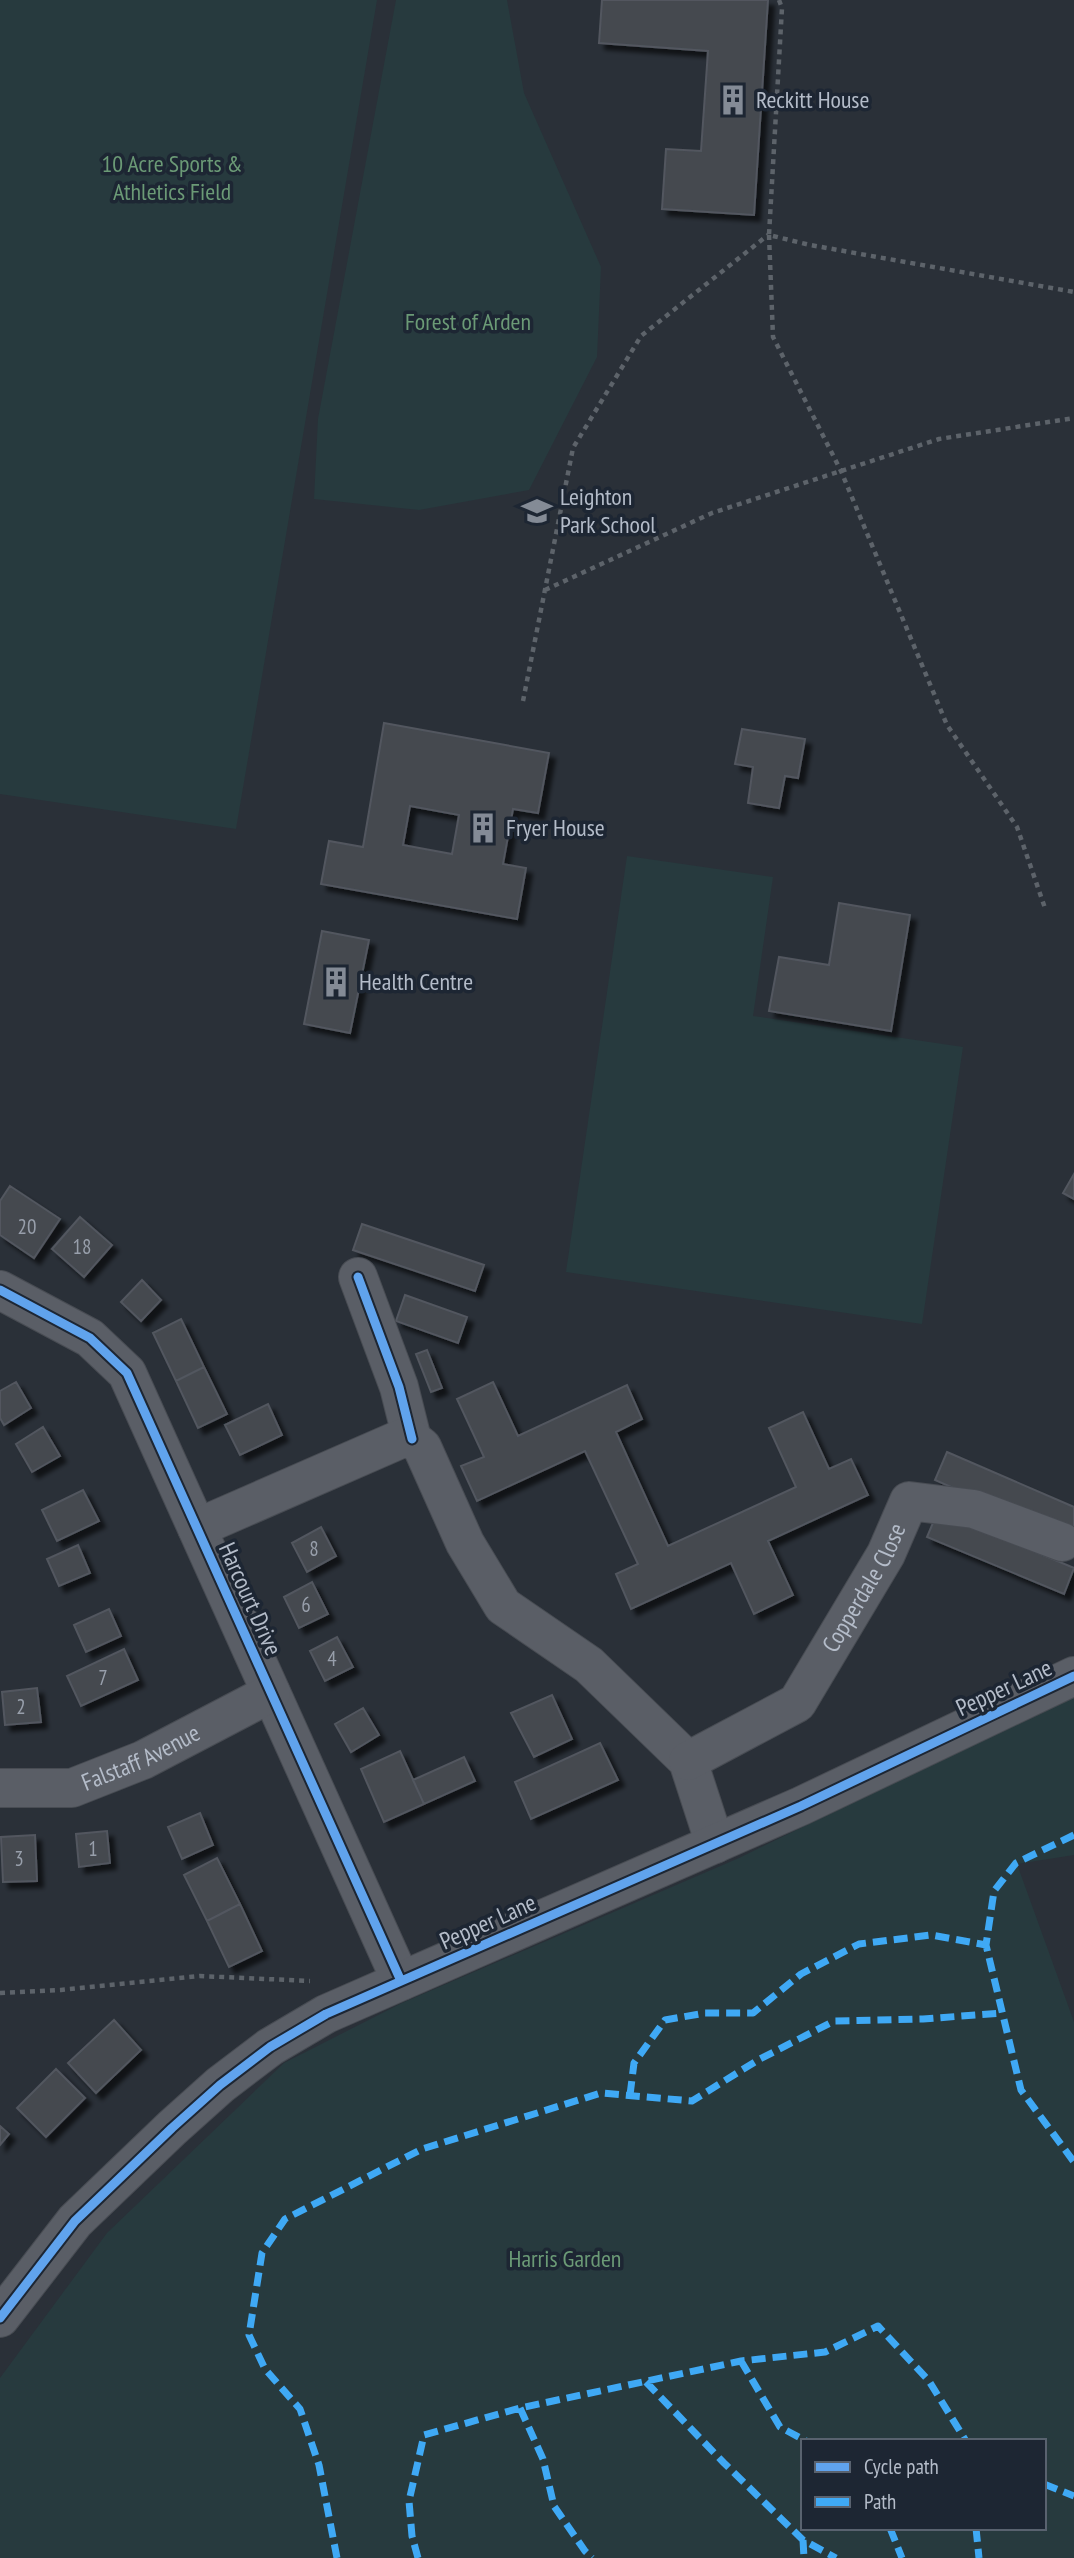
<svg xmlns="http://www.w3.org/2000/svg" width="1074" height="2558" font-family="'PT Sans Narrow',sans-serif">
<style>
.green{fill:#273a3e;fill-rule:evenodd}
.building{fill:#444950;stroke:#52575f;stroke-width:2;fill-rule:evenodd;filter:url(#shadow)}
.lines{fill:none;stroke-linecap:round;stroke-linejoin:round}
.minor-casing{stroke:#484c53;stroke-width:40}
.path{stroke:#5d636a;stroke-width:4.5;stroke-dasharray:5 5;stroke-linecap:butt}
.minor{stroke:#5a5e66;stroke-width:38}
.quiet{stroke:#3fa9f5;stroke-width:7;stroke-dasharray:14 7;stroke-linecap:butt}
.cycleway-casing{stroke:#1d2633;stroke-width:13}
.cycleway{stroke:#60a3ed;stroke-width:9}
.labels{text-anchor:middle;stroke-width:7;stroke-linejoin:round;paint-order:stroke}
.number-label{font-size:21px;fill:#989fab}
.poi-label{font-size:24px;fill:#b4bcc9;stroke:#1d2633;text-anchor:start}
.park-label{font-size:24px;fill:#6b9a76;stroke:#1d2633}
.street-label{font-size:24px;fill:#b4bcc9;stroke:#1d2633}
</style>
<defs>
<filter id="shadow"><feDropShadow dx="6" dy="6" stdDeviation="2" flood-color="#0009"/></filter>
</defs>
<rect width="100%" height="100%" fill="#2a3038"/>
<path class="green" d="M0,0H377L236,829L0,794Z
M396,0H507L524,93L601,267L597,357L529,490L419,510L314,499L318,419Z
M627,856L773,877L753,1016L963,1047L922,1324L566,1272Z
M1074,1695V1855L1017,1864L1074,2022V2558H0V2378L107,2233L284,2063L402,2003L739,1858ZM803,2441H1044V2528H803Z"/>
<path class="building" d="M602,0H768L754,215L662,209L666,149L701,151L708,51L599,43Z
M384,723L549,753L538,813L513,809L503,864L526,868L517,919L321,884L329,841L363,847ZM410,806L459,815L452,854L403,845Z
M742,729L805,739L798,778L785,776L779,808L748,803L753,767L735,764Z
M839,903L910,915L891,1031L769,1011L779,957L829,965Z
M322,931L369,940L350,1033L304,1024Z
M1074,1174V1199L1063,1193Z
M10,1186L60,1219L34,1258L0,1235V1201Z
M80,1217L112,1245L84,1277L52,1249Z
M362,1224L484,1265L475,1291L353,1250Z
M142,1280L161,1300L141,1321L121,1302Z
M405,1295L467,1317L458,1343L396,1321Z
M181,1319L204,1367L176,1381L153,1333Z
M427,1350L442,1388L431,1392L416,1354Z
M204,1367L227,1414L198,1428L176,1381Z
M16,1382L31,1408L4,1425L0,1418V1391Z
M493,1382L518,1436L627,1385L642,1419L616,1432L668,1546L796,1487L769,1428L803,1412L829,1469L851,1459L868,1495L768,1541L793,1595L754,1614L731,1563L631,1609L616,1574L638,1564L585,1451L477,1501L461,1466L484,1457L457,1399Z
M268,1404L282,1435L240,1455L225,1425Z
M43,1427L60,1456L32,1472L16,1444Z
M947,1452L1074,1507V1541L935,1480Z
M83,1490L99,1521L57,1541L42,1510Z
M938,1511L1074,1568L1064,1594L927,1537Z
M321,1527L336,1556L307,1572L292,1543Z
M78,1545L90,1573L59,1586L47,1559Z
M312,1582L328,1614L299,1628L284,1597Z
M109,1609L121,1636L86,1652L74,1625Z
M337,1637L353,1667L325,1681L310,1651Z
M124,1649L138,1680L81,1706L67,1676Z
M37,1688L41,1722L5,1725L2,1692Z
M552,1695L572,1739L534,1757L511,1713Z
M363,1708L379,1735L351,1752L335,1724Z
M600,1743L618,1780L531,1819L515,1782Z
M400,1751L424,1804L384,1822L361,1769Z
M464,1757L475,1781L424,1804L413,1780Z
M200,1813L213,1845L182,1859L168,1827Z
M107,1831L110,1863L79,1867L76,1834Z
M35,1835L37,1881L3,1882L1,1837Z
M217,1858L240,1904L207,1921L184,1875Z
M240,1904L262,1951L229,1967L207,1921Z
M114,2020L141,2050L96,2093L68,2063Z
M56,2069L85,2098L46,2137L17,2108Z
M0,2126L9,2134L0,2145Z"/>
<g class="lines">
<g class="minor-casing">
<g id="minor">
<path d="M358,1277L399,1387L412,1439"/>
<path d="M0,1290L90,1338L127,1373L401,1981"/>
<path d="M197,1528L403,1438L412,1439L422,1447L465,1543L503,1606L589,1665L688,1761L715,1844"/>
<path id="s1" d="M688,1761L797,1703L886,1554L909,1501L974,1509L1062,1542"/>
<path id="s2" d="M0,1788H72L143,1760L271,1693"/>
<path d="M0,2318L75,2221L172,2128L220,2085L270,2047L326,2014L801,1806L1074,1676"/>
</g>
</g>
<path class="path" d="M779,0L782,8L769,235L810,245L1074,292
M769,235L773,337L841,471L947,725L1017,827L1045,908
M545,590L712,513L939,439L1074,418
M523,701L573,448L641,336L768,235
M0,1993L61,1990L200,1976L310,1981"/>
<use href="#minor" class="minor"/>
<path class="quiet" d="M1074,1835L1016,1863L994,1891L986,1945L1021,2090L1074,2162
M630,2095L634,2063L665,2020L705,2013H753L801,1974L859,1944L931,1935L986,1945
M741,2361L780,2427L806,2441
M646,2382L724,2463L803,2540L836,2558
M520,2408L543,2459L554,2506L585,2551L592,2558
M1044,2484L1074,2496
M890,2528L902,2558
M976,2528L979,2558
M803,2540L804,2558
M337,2558L319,2465L300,2409L265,2369L249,2335L262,2253L285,2219L422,2149L601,2093L692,2101L758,2060L834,2021L923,2019L1002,2013
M418,2558L412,2536L409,2501L424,2435L520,2408L741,2361L825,2352L878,2326L929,2381L966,2441"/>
<g class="cycleway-casing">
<path id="cycleway" d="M358,1277L399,1387L412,1439
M0,1290L90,1338L127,1373L401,1981
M0,2318L75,2221L172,2128L220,2085L270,2047L326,2014L801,1806L1074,1676"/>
</g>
<use href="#cycleway" class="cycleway"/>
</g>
<defs>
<g id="building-bare" transform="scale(2.415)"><path d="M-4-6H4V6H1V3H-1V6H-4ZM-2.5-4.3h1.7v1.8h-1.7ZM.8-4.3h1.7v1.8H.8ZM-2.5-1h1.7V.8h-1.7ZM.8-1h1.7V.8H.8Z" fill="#848b96" stroke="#1d2633" stroke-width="2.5" paint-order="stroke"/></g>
<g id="school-bare" transform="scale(2.415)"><path d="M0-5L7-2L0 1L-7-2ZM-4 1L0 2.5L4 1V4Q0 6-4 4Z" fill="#848b96" stroke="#1d2633" stroke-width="2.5" paint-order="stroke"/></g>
</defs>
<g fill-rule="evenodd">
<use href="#building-bare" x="733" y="100"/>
<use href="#school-bare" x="537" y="511"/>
<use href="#building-bare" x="483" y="828"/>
<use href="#building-bare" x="336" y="982"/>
</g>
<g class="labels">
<g class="number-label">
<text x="27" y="1234">20</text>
<text x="82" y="1254">18</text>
<text x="314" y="1556">8</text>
<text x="306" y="1612">6</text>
<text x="332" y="1666">4</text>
<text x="103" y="1685">7</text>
<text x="21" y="1714">2</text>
<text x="93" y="1856">1</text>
<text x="19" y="1866">3</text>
</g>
<g class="poi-label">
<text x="756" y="108">Reckitt House</text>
<text x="560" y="505">Leighton<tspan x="560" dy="28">Park School</tspan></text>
<text x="506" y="836">Fryer House</text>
<text x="359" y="990">Health Centre</text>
</g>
<g class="park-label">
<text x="172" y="172">10 Acre Sports &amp;<tspan x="172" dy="28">Athletics Field</tspan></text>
<text x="468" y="330">Forest of Arden</text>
<text x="565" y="2267">Harris Garden</text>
</g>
<g class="street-label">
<text dy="8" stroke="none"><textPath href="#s1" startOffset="257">Copperdale Close</textPath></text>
<text transform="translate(250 1599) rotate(66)" y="8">Harcourt Drive</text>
<text transform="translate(1004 1688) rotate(-25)" y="8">Pepper Lane</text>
<text dy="8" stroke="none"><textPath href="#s2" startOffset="147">Falstaff Avenue</textPath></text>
<text transform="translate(488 1922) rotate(-24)" y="8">Pepper Lane</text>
</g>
</g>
<rect x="801" y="2439" width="245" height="91" fill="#1d2633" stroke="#59626f" stroke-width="2"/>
<rect x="815" y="2462" width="35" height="10" fill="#60a3ed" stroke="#59626f" stroke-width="2"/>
<text x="864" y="2474" font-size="21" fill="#b4bcc9">Cycle path</text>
<rect x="815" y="2497" width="35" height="10" fill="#3fa9f5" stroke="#59626f" stroke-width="2"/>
<text x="864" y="2509" font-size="21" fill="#b4bcc9">Path</text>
</svg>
